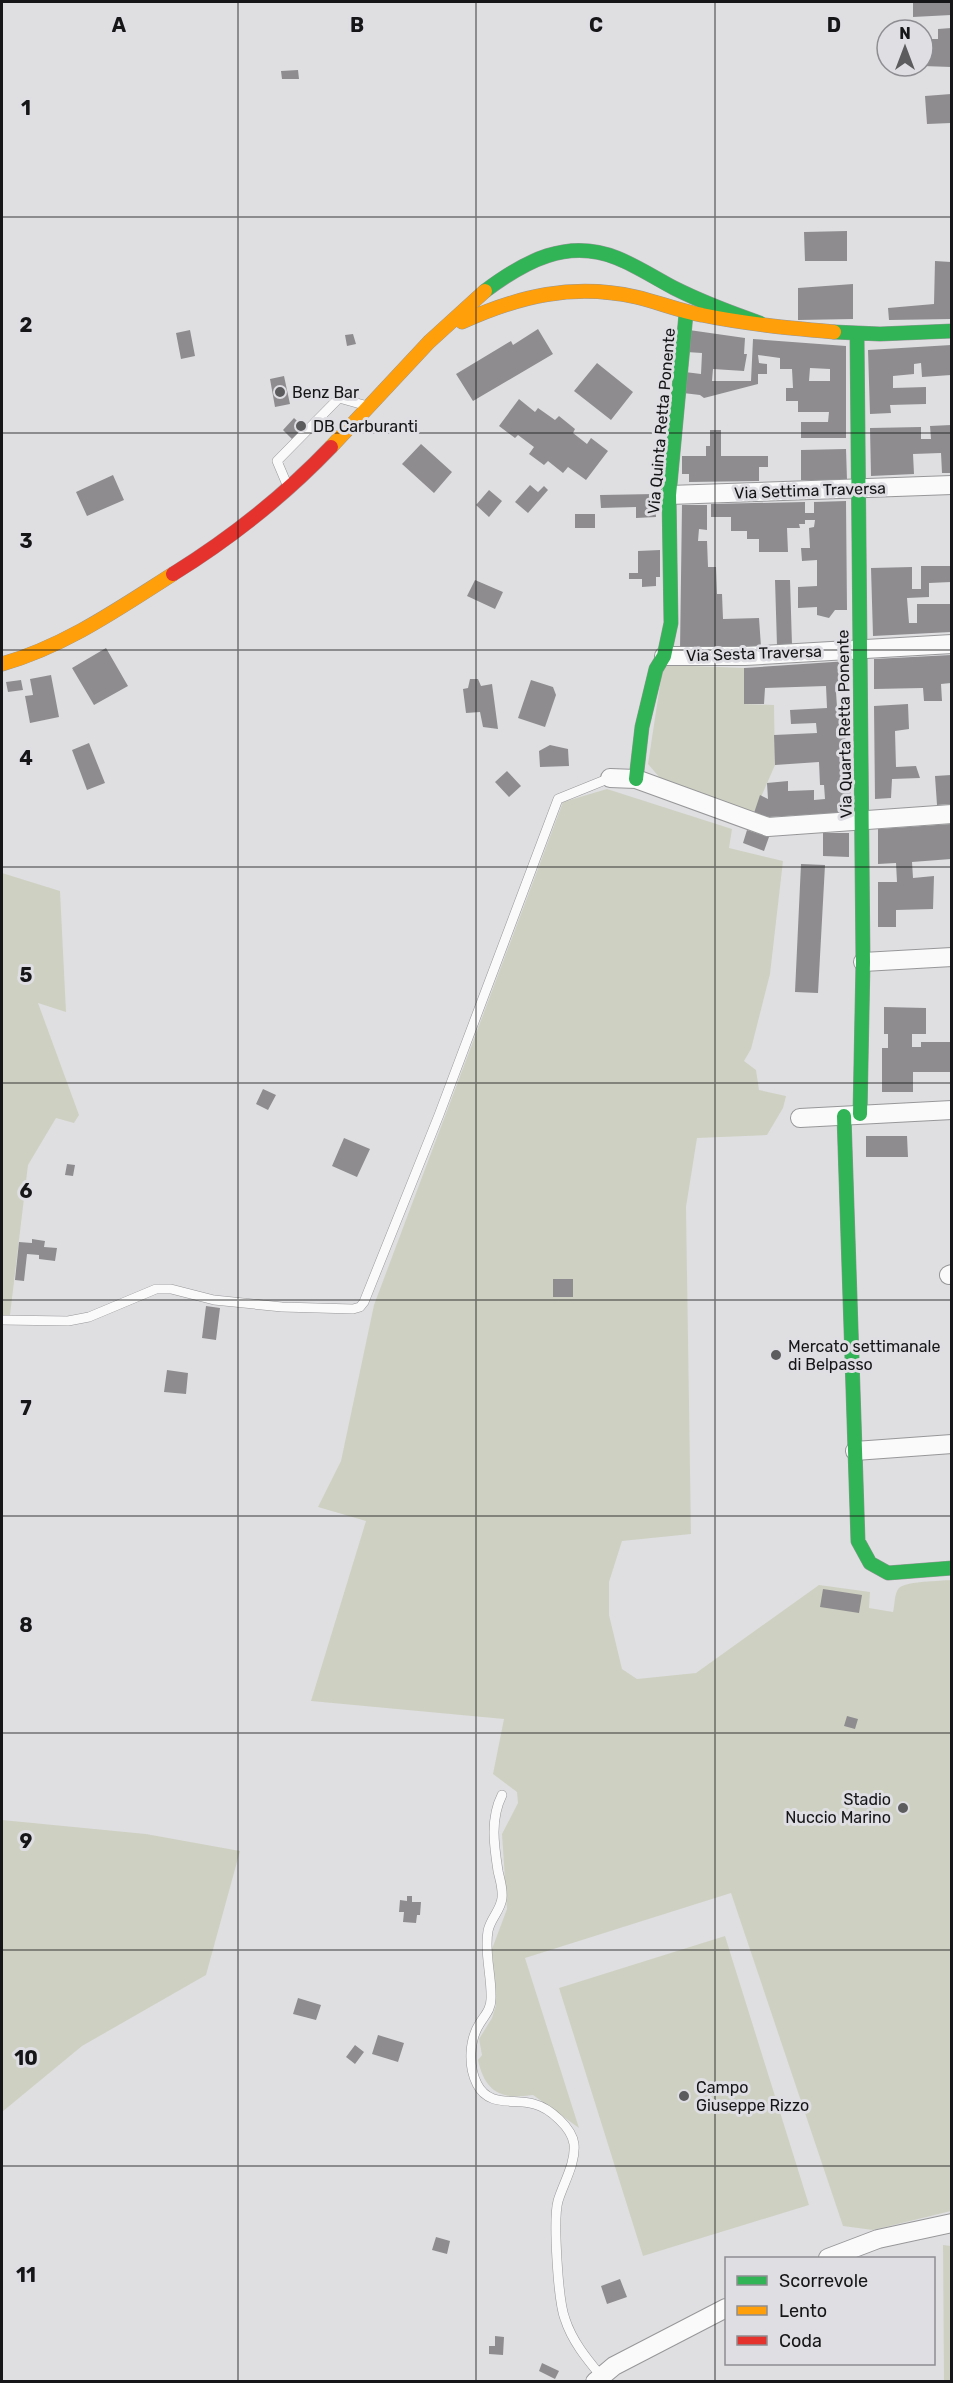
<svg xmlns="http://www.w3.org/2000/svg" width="953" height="2383" font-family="Rubik,sans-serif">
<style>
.green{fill:#ced1c2}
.building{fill:#8e8c8f;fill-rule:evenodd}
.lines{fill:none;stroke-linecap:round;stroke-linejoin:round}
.lane-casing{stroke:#979799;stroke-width:10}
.street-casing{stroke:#979799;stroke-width:20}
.fast-casing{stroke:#979799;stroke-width:15}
.slow-casing{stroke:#979799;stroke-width:15}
.jam-casing{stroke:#979799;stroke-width:15}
.lane{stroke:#fafafb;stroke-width:9}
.street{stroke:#fafafb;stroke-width:18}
.fast{stroke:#30b455;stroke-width:14}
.slow{stroke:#ff9f0a;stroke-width:14}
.jam{stroke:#e5322d;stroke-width:14}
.grid{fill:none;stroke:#161618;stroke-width:1.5;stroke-opacity:0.55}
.poi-dot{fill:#5c5c5f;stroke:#dedee3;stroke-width:2}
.labels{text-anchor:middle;stroke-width:6;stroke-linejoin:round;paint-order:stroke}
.poi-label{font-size:16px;fill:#161618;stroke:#dedee3;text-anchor:start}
.street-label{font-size:16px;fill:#161618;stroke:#dedee3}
.grid-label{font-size:20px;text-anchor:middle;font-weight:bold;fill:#161618;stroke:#dedee3;stroke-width:6;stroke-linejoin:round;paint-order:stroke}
</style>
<rect width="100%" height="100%" fill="#dfdfe2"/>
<path class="green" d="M668,665L744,668V704L774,705L775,765L754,813L660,778L648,764L662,672Z
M607,789L732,829L729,848L783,861L770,974L751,1049L744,1061L756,1070L759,1090L786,1096L783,1108L767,1135L697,1138L686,1207L691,1534L622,1541L609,1582V1615L622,1669L637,1679L696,1673L819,1585L870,1592L869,1608L893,1612C895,1605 894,1593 899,1588C906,1581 940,1581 951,1580V2211L873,2230L843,2226L731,1893L525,1958L579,2128L533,2095C501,2100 485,2092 478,2060L482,2055L479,2039L492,2018L496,2005L492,1949L507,1909L502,1834L518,1803L517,1792L493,1774L504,1719L311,1701L366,1521L318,1507L341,1461L374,1305L563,802Z
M2,873L60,891L66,1012L38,1003L79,1115L74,1123L56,1118L28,1165L10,1315H2Z
M2,1820L146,1834L240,1851L206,1975L82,2046L2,2112Z
M725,1936L809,2205L643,2256L559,1988Z
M943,2245L951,2246V2381H944Z"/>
<path class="building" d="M913,2H951V15L913,17Z
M951,28V67L923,66V39H938V29Z
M298,70L299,79H282L281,71Z
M951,94V123L927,124L925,96Z
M847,231V261H805L804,232Z
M935,261L951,262V319L889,320L888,308L934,304Z
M853,284V319L798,320V288Z
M538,329L553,354L473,401L456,374L511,341L513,345Z
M190,330L195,356L181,359L176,333Z
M689,330L745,338L744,354H747L744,371L713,369L712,381H751L753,339L846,346V438H801V422H828L829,412H798V401H786V388H793L792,369H780V358L758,355L759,363L767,364V374H758V384L704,398L700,395L683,393L685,372L701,374L702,353L686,352ZM810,368L830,369V381H809Z
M353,334L356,344L347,346L345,335Z
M951,345V375L922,377L921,363L914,364V374L893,376V388L926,387V404L890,405L891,413L870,414L868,350Z
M597,363L633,392L611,420L574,391Z
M284,376L290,404L275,407L270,379Z
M519,399L535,412L538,408L555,420L559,416L575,429L573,433L587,444L591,438L608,451L586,480L568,467L563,473L548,461L544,465L529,454L534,447L518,435L515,438L499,426Z
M294,418L310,433L298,445L283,430Z
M951,425V473H942L941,453L913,454L914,474L871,476L870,428L921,427V439H931L930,426Z
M710,430H721V456H768V467H759V481L689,482V474H682V456H706V446H710Z
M421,444L452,472L434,493L402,464Z
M846,449L847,480H801V450Z
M113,475L124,500L87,516L76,492Z
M530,485L538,492L544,486L548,490L528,513L515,502Z
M489,490L502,501L489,517L476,505Z
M655,494L656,517L636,518V507L601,508L600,495Z
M846,501L847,610H835L829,618L817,615V607L798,608V587L817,586V560L802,561L801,548H810L809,528L814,527L815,520H805V524H799L800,528H787L788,552H759V539H747V531H731V517H711V504L805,502V513H814V502Z
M682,505H707V530L699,529L698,541H707L708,567H716L717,594H722L723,619L759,618L761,647L680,651Z
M575,514H595V528H575Z
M660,550V577H656V586L642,587V579H629V573H638V551Z
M921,566H951V582L929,583V597L907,598L909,623H917V604H951V632L873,636L871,568L912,567V589H921Z
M475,580L503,592L495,609L467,596Z
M775,580H790L792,645L777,646Z
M106,648L128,686L94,705L72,668Z
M951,655V683L941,684L942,701H924L923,688L874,689V659Z
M848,661V692H836L837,707H848L849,732H845L847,761H850L851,812L769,817L754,813L760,795L768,799L767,783L788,781V791L814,790V800L825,799L824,785H820L819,762L775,765L774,735L817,733L816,723L791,724L790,710L827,708L826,686L765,688L764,704H744V668Z
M51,675L59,717L30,723L25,696L33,695L30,679Z
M470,679H478L481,686L492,684L498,729L483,727L480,712L466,713L463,689L468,688Z
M21,680L23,690L8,692L6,682Z
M531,680L553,687L556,695L545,727L518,718Z
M908,704L909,729L895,731L896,767L916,766L920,778L892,779L891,798L875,799L874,706Z
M89,743L105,783L87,790L72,750Z
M550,745L568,749L569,766L540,767L539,751Z
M507,771L521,786L509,797L495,782Z
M951,775V804L937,805L935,776Z
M951,824V859L912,862L913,878L934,876L933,909L896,910V927H878V882H897L896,863L878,864V829Z
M747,830L769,837L764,851L743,843Z
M823,833H849V857L823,856Z
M801,864L825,865L818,993L795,992Z
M884,1007L926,1008V1034H912V1047H921V1042H950V1072H913V1092H882V1048H888V1034H884Z
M263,1089L276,1095L268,1110L256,1104Z
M866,1136H907L908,1157H866Z
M344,1138L370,1149L357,1177L332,1166Z
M67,1164L75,1165L73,1176L65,1175Z
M32,1239L45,1241L44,1247L57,1248L55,1261L39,1259V1255L27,1254L24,1281L15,1280L19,1242L32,1243Z
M553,1279H573V1297H553Z
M206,1306L220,1308L216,1340L202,1338Z
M167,1370L188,1373L186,1394L164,1392Z
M823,1589L862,1595L859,1613L820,1607Z
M847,1716L858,1719L855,1729L844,1726Z
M407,1896H412V1902H421L420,1915H417L416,1923L403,1922L404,1912H399L400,1900L407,1901Z
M298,1998L321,2005L316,2020L293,2014Z
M378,2035L404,2043L398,2062L372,2054Z
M355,2045L364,2052L355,2064L346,2057Z
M436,2237L450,2241L447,2254L432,2250Z
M620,2279L627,2297L607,2304L601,2286Z
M495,2336L504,2337L503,2355L489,2354V2346H495Z
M542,2363L559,2371L555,2379L539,2371Z"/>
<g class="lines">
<g class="lane-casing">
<path id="lane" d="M288,487L277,461L339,398L364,405
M2,1320L68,1321L89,1317L156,1289H171L214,1300L282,1307L353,1309L360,1307L364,1302L439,1115L558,799L610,778
M502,1795C490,1819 494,1845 498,1871C500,1880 503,1888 502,1898C501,1910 490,1919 488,1931C484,1953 492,1976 491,1999C491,2009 485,2015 480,2023C469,2040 468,2066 477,2084C489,2108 514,2098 534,2104C550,2108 572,2128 574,2144C576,2163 563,2184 558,2201C553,2219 558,2301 565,2319C572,2341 587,2359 601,2376"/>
</g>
<g class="street-casing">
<path id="street" d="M669,495L952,485
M664,656H745L952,644
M610,778L636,779L768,827L952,814
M863,962L952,957
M800,1118L952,1110
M949,1275L952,1274
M855,1451L952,1444
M828,2258L878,2239L952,2223
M595,2382L614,2366L726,2308"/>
</g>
<g class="fast-casing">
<path id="fast" d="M485,291C525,261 567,238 617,258C637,266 655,278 674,288C702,302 731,313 760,323
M834,332L880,334L952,331
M857,334L863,962L860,1114
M636,779L642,727L656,669L664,656L671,623L669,495L686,314
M844,1116L858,1541L870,1563L888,1573L952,1568"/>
</g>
<g class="slow-casing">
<path id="slow" d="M462,322C519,296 573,283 636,297C658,302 679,311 702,315C745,324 790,328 834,332
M331,447L429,342L485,291
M2,664C65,646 118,609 173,574"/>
</g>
<g class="jam-casing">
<path id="jam" d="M173,574C231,538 283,497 331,447"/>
</g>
<use href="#lane" class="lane"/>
<use href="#street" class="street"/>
<use href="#fast" class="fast"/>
<use href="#slow" class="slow"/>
<use href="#jam" class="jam"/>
</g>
<path class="grid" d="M238,2V2382M476,2V2382M715,2V2382M2,217H952M2,433H952M2,650H952M2,867H952M2,1083H952M2,1300H952M2,1516H952M2,1733H952M2,1950H952M2,2166H952"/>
<g class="poi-dot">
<circle cx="280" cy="392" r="6"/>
<circle cx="301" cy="426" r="6"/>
<circle cx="776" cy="1355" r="6"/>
<circle cx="903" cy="1808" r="6"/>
<circle cx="684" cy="2096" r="6"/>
</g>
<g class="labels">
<g class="poi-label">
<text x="292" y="398">Benz Bar</text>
<text x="313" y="432">DB Carburanti</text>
<text x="788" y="1352">Mercato settimanale<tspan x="788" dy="18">di Belpasso</tspan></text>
<text x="891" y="1805" text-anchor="end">Stadio<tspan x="891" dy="18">Nuccio Marino</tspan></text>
<text x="696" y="2093">Campo<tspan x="696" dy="18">Giuseppe Rizzo</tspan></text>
</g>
<g class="street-label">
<text transform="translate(661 421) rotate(-85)" y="6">Via Quinta Retta Ponente</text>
<text transform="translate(810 490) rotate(-2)" y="6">Via Settima Traversa</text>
<text transform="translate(754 653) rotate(-2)" y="6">Via Sesta Traversa</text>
<text transform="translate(844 724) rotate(-91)" y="6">Via Quarta Retta Ponente</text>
</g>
</g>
<g class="grid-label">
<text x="119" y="32">A</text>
<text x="357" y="32">B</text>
<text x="596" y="32">C</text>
<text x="834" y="32">D</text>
<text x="26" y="115">1</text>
<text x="26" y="332">2</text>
<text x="26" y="548">3</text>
<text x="26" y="765">4</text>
<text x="26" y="982">5</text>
<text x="26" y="1198">6</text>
<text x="26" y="1415">7</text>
<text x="26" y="1632">8</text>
<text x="26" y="1848">9</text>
<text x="26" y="2065">10</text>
<text x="26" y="2282">11</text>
</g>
<rect width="953" height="2383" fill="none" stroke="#161618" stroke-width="6"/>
<rect x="725" y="2257" width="210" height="108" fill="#dedee3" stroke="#8e8e92" stroke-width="1.5"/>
<rect x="737" y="2276" width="30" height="9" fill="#30b455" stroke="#8e8e92" stroke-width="1.5"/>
<text x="779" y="2287" font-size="18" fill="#161618">Scorrevole</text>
<rect x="737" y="2306" width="30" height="9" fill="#ff9f0a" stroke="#8e8e92" stroke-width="1.5"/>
<text x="779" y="2317" font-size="18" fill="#161618">Lento</text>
<rect x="737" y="2336" width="30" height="9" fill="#e5322d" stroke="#8e8e92" stroke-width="1.5"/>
<text x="779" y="2347" font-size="18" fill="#161618">Coda</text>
<g transform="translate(905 48)"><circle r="28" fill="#dedee3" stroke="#8e8e92" stroke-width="1.5"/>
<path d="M0-4.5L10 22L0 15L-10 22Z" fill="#5c5c5f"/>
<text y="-9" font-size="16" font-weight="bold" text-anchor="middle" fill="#161618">N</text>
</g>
</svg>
